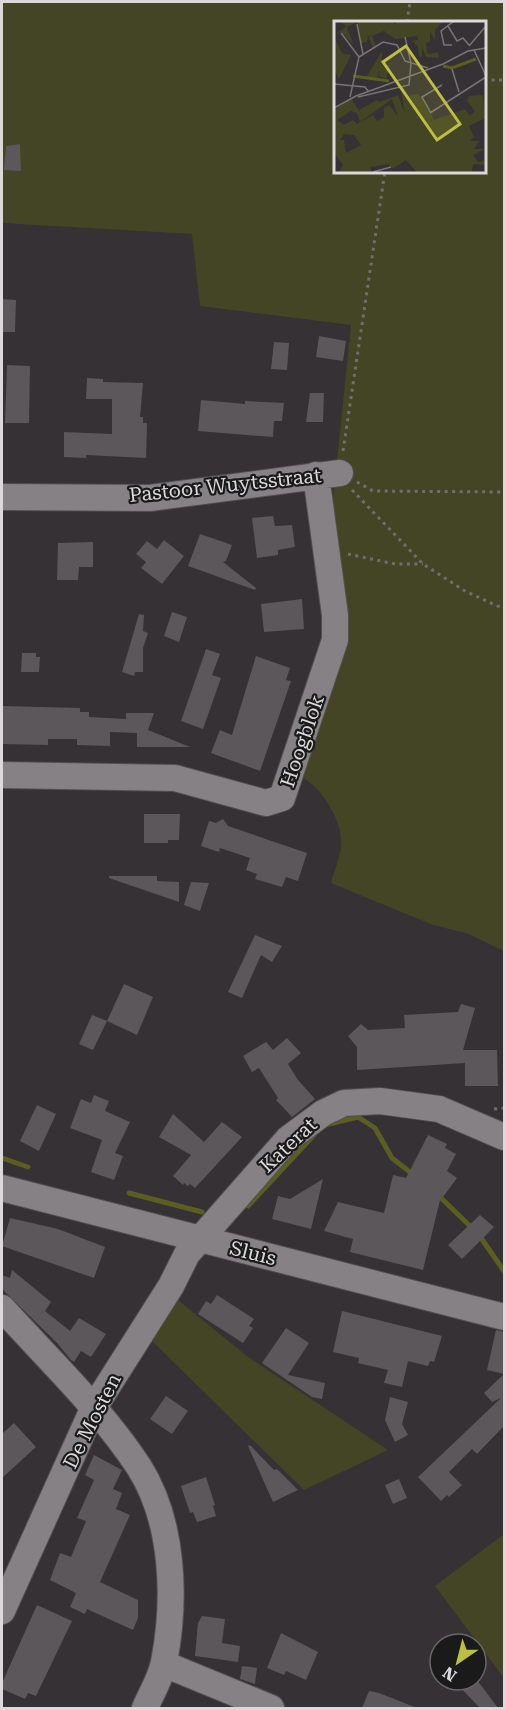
<svg xmlns="http://www.w3.org/2000/svg" width="506" height="1710" font-family="'Roboto Serif',serif">
<style>
.green{fill:#444524;fill-rule:evenodd}
.lines{fill:none;stroke-linecap:round;stroke-linejoin:round}
.stream{stroke:#5c5d20;stroke-width:5}
.building{fill:#5b575a}
.minor-casing{stroke:#514f50;stroke-width:28}
.path{stroke:#716e70;stroke-width:3;stroke-dasharray:3 4.5;stroke-linecap:butt}
.minor{stroke:#858184;stroke-width:26}
.labels{text-anchor:middle;stroke-width:4.5;stroke-linejoin:round;paint-order:stroke}
.street-label{font-size:20px;fill:#dbd9da;stroke:#1b1a1b}
.inset-river{fill:none;stroke:#5c5d20;stroke-width:3}
.inset-road{fill:none;stroke:#777476;stroke-width:1.5}
.view{fill:#bdbf43;fill-opacity:0.15;stroke:#bdbf43;stroke-width:3}
.inset-edge{fill:none;stroke:#dbd9da;stroke-width:3}
</style>
<rect width="100%" height="100%" fill="#353134"/>
<path class="green" d="M2,2H504V951L469,934L433,925L331,883C334,871 340,858 341,846C344,822 320,784 299,776L348,638L333,499L351,325L200,306L192,234L2,223ZM335,22H484V171H335Z
M178,1300L248,1357L388,1450L304,1490L152,1341Z
M504,1534V1678L435,1586Z"/>
<g class="lines">
<path class="stream" d="M329,1124L358,1117L375,1128L392,1158L415,1176
M2,1158L28,1167
M129,1193L202,1212
M436,1193L472,1228
M248,1206L314,1135
M479,1235L504,1271"/>
</g>
<path class="building" d="M20,144L21,171L4,170L6,146Z
M2,299L16,300L15,332H2Z
M319,336L346,341L343,361L316,357Z
M274,342L289,343L287,370L271,369Z
M7,365L30,366L29,423H5Z
M87,378L103,379V382L143,383L140,417H143V423H147L146,458L86,455V458L64,457V432L112,434V399H86Z
M310,393H324L323,422H306Z
M201,400L245,404V401L284,403L282,421H274L273,437L198,431Z
M273,516L275,526L292,525L295,547L278,550V555L257,558L252,518Z
M200,534L232,545L226,561L223,562L256,588L255,590L188,566Z
M164,540L184,556L162,584L141,568L146,562L136,554L147,541L157,549Z
M93,542V567H79L78,580H57L58,543Z
M302,599L304,629L264,632L261,604Z
M172,612L187,617L179,642L164,636Z
M139,614L144,615L143,631L148,633L143,648V672H135L134,676L122,672Z
M206,649L220,654L212,675L221,678L203,729L181,721Z
M22,653H36V657H40L39,672H21Z
M256,656L290,668L286,680L291,681L260,771L211,753L220,730L232,735Z
M2,706L80,708V712H89V717L126,719V713H154L148,730L190,747H137V733L110,732V746L77,745V739H48V745L2,744Z
M144,814H180L179,840H168V843H144Z
M223,819L228,826L307,853L298,881L286,877L282,887L255,879L257,874L246,870L250,858L220,848L219,852L201,846L209,821L216,823Z
M109,876H157V881L179,882V902L109,878Z
M191,882L209,883L200,911L184,905Z
M255,935L282,946L272,962L261,955L242,998L228,992Z
M124,984L153,997L137,1035L107,1021Z
M461,1004L475,1008L463,1050H497L498,1086H465V1063L357,1070V1047L348,1036L361,1024L368,1030L405,1028L404,1015L458,1012Z
M92,1015L107,1021L93,1050L79,1044Z
M287,1038L301,1053L288,1064L298,1080L315,1099L292,1117L276,1100L278,1098L259,1068L252,1072L243,1056L266,1042L273,1050Z
M94,1095L109,1101L105,1111L130,1122L115,1153L123,1156L114,1180L91,1172L102,1140L70,1128L81,1099L91,1103Z
M37,1105L56,1114L39,1151L20,1141Z
M173,1114L204,1142L222,1122L242,1137L195,1188L190,1184L188,1186L184,1183L183,1185L173,1176L191,1155L159,1137Z
M428,1135L447,1144L445,1148L456,1154L447,1171L457,1178L443,1197L441,1196L423,1270L350,1252L353,1239L324,1231L338,1202L384,1213L393,1175L406,1178Z
M323,1179L311,1229L272,1219L278,1196L290,1199Z
M480,1215L494,1227L462,1259L448,1245Z
M10,1218L58,1229L105,1247L94,1278L2,1246Z
M12,1270L51,1302L45,1311L70,1331L79,1318L106,1334L91,1357L81,1351L74,1362L71,1360L57,1343L2,1289V1275L10,1278Z
M217,1295L254,1319L249,1326L253,1328L243,1343L198,1314L206,1301L211,1304Z
M342,1311L442,1336L434,1362L430,1361L428,1366L408,1361L402,1387L384,1383L388,1370L358,1363L359,1358L333,1352Z
M286,1328L309,1343L288,1375L325,1383L322,1399L312,1397L262,1363Z
M496,1330L504,1332V1374L487,1370Z
M504,1374V1426L477,1454L472,1449L449,1472L462,1485L449,1497L447,1495L441,1501L418,1477L501,1398L492,1402L484,1393Z
M166,1396L188,1411L172,1434L150,1419Z
M390,1397L408,1402L402,1424L408,1435L395,1442L385,1420Z
M14,1423L36,1447L2,1478V1434Z
M250,1445L274,1470L277,1469L298,1490L273,1502L248,1446Z
M94,1455L122,1470L113,1489L122,1493L116,1509L130,1515L100,1582L138,1600V1618L133,1630L87,1609L85,1614L70,1607L76,1593L50,1580L60,1553L71,1557L86,1521L77,1518L94,1480L85,1475Z
M206,1477L215,1505L213,1506L216,1516L197,1522L193,1512L190,1513L181,1486Z
M399,1479L407,1498L393,1504L385,1485Z
M37,1605L72,1621L36,1696L28,1693L25,1699L2,1689V1683Z
M202,1616L225,1619L222,1643L240,1646L238,1662L195,1656L198,1623Z
M281,1633L318,1652L306,1680L286,1671L284,1675L267,1668Z
M242,1666L257,1668L255,1684L240,1679Z
M453,1680H477L498,1708H480Z
M369,1691L379,1693L417,1708H362Z"/>
<g class="lines">
<g class="minor-casing">
<path id="minor" d="M2,497L150,498L340,473
M2,775L175,778L266,803L282,798L335,640V615L316,475
M2,1188L504,1317
M2,1308C48,1359 101,1409 139,1467C174,1522 176,1600 164,1662C161,1678 151,1694 145,1708
M2,1611L93,1409L171,1286L187,1254L288,1139L323,1113L344,1103L380,1101L439,1109L504,1137
M164,1664L271,1708"/>
</g>
<path class="path" d="M407,22L410,2
M484,80H504
M343,451L385,171
M357,482L373,491L504,492
M352,490L423,564L465,591L504,609
M348,554L395,564H423
M494,1109L504,1108"/>
<use href="#minor" class="minor"/>
</g>
<g class="labels">
<g class="street-label">
<text transform="translate(225 485) rotate(-6)" y="7">Pastoor Wuytsstraat</text>
<text transform="translate(302 741) rotate(-71)" y="7">Hoogblok</text>
<text transform="translate(288 1145) rotate(-43)" y="7">Katerat</text>
<text transform="translate(253 1253) rotate(14)" y="7">Sluis</text>
<text transform="translate(92 1421) rotate(-63)" y="7">De Mosten</text>
</g>
</g>
<g transform="translate(334 21)">
<rect width="152" height="152" fill="#353134"/>
<path d="M7,0H57L62,4V0H109L101,9V19L96,10V21L92,22L94,33L104,31L105,37L92,36L88,26V35L85,36L84,25L78,20L84,19L83,15L61,18L50,10L38,15L42,25L39,27L34,14L33,21L27,22L23,1L13,6L19,23L7,11L1,13L12,6ZM0,16L8,32L17,34L5,58L0,48ZM48,30V42L56,45L52,58L45,55L46,48L43,58L32,57ZM67,70L71,76L83,73L88,77L100,99L131,88L136,95L141,90L133,80L135,75L149,74L151,97L135,105L140,116L136,120H145L140,128H151L139,134L144,141L151,139L150,144L139,143L138,151H83L72,139L58,148L55,143L36,146L38,151H5L9,144L0,131V89L17,78L25,89L43,79L45,81L64,74L71,93ZM58,78L64,95L55,84L50,87V96L43,100L39,94L23,103L19,99L10,104L3,99L17,90L23,92L26,101ZM10,113L20,114L27,124L12,132L10,119H6Z" fill="#444524" fill-rule="evenodd"/>
<path class="inset-river" d="M109,45L118,47L142,38M19,55L55,60"/>
<path class="inset-road" d="M23,3L29,33M114,5L123,20L129,17L135,24M7,12L25,36L16,76M118,24H110L107,10L120,0M135,25L152,5M140,29L152,55M25,36L49,21L63,24L71,40L94,47M118,48L125,71M0,63L31,66L34,70M24,76L75,64L77,42L71,16M0,87L22,75L109,43L134,30L152,27M96,92L152,56M97,92L88,76L108,64M39,151L57,146"/>
<path class="view" d="M72,25L126,103L103,119L49,41Z"/>
<rect width="152" height="152" class="inset-edge"/>
</g>
<rect width="506" height="1710" fill="none" stroke="#dbd9da" stroke-width="6"/>
<g transform="translate(458 1662) rotate(215)"><circle r="28" fill="#1b1a1b" stroke="#686667" stroke-width="1.5"/>
<path d="M0-4.5L10 22L0 15L-10 22Z" fill="#bdbf43"/>
<text y="-9" font-size="16" font-weight="bold" text-anchor="middle" fill="#dbd9da">N</text>
</g>
</svg>
